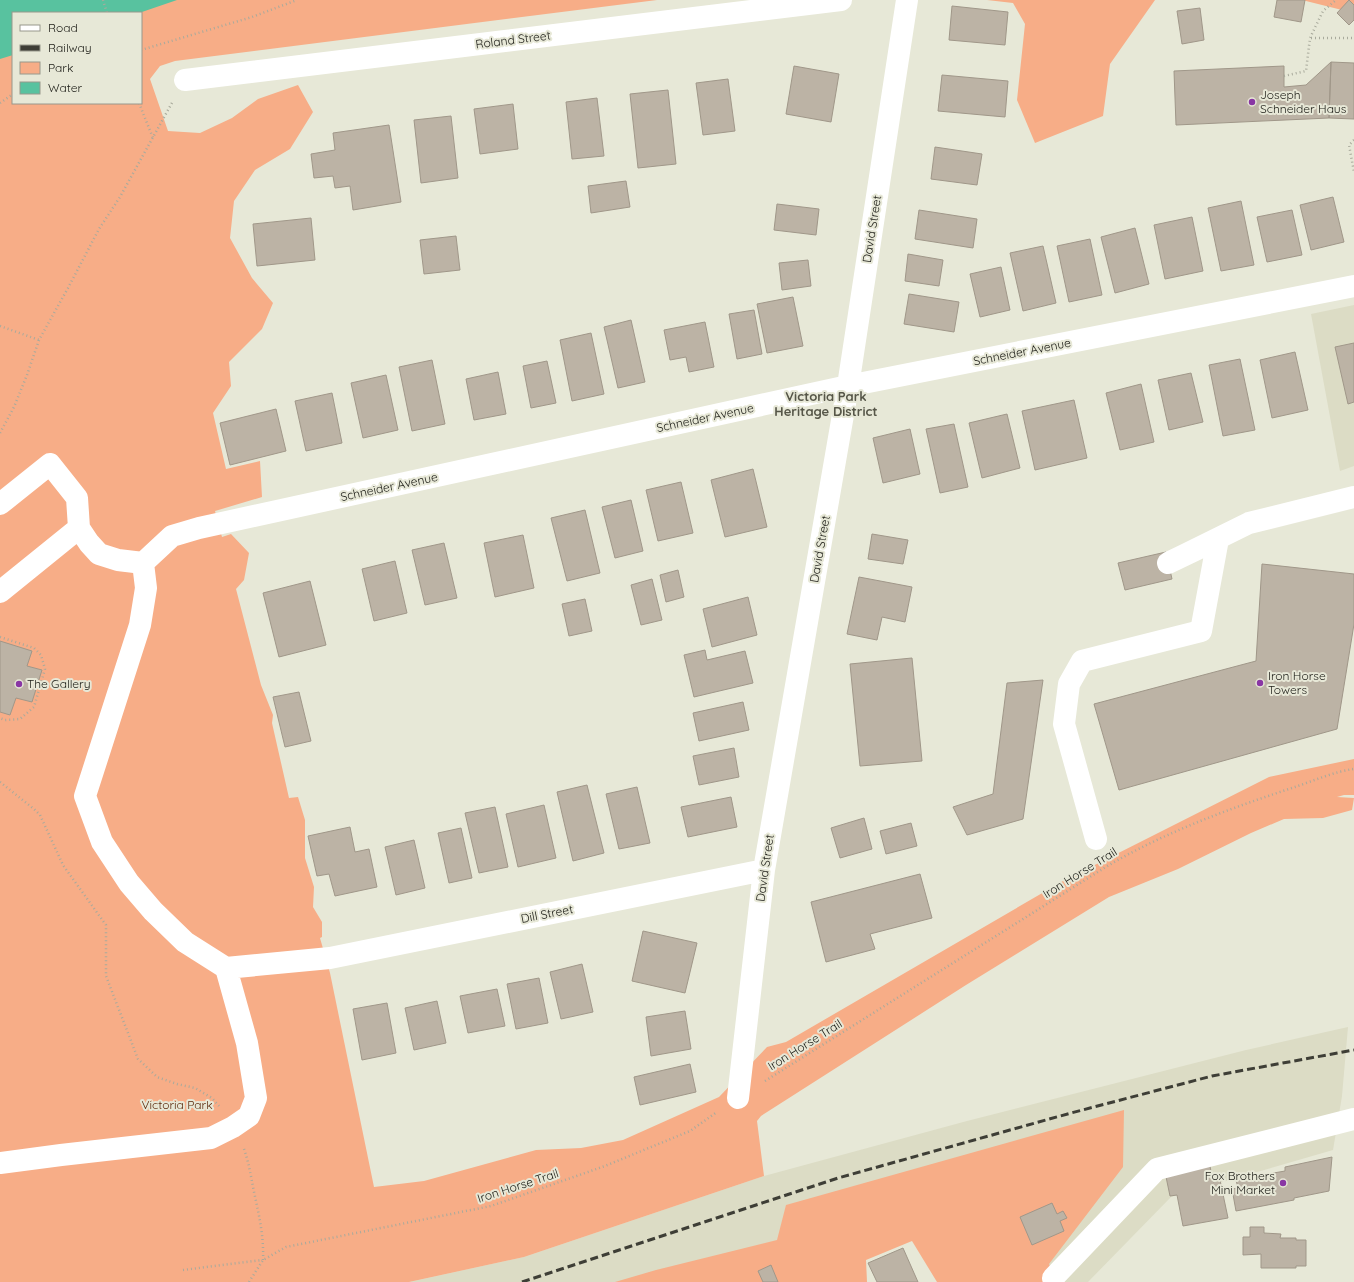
<svg xmlns="http://www.w3.org/2000/svg" width="1354" height="1282" font-family="Quicksand,sans-serif">
<style>
.built{fill:#dcdcc5}
.green{fill:#f7ad87;fill-rule:evenodd}
.water{fill:#58c29f}
.building{fill:#bcb3a5;stroke:#a09789}
.lines{fill:none;stroke-linecap:round;stroke-linejoin:round}
.path{stroke:#a9aa9c;stroke-width:2.5;stroke-dasharray:1 3;stroke-linecap:butt}
.minor{stroke:#fff;stroke-width:22}
.rail{stroke:#3e3e36;stroke-width:3;stroke-dasharray:8 4;stroke-linecap:butt}
.poi-dot{fill:#8936a4;stroke:#e7e8d7;stroke-width:1.5}
.labels{text-anchor:middle;stroke-width:4;stroke-linejoin:round;paint-order:stroke}
.street-label{font-size:12px;fill:#21211b;stroke:#e7e8d7}
.poi-label{font-size:12px;fill:#21211b;stroke:#e7e8d7;text-anchor:start}
.park-label{font-size:12px;fill:#5c290b;stroke:#e7e8d7}
.neighbourhood-label{font-size:13px;font-weight:bold;fill:#565648;stroke:#e7e8d7}
</style>
<rect width="100%" height="100%" fill="#e7e8d7"/>
<path class="built" d="M1354,305V466L1340,471L1311,314Z
M1348,1027L1342,1096L1333,1150L1171,1197L1088,1282H1039L992,1179L651,1282H409L524,1257L764,1176L967,1121L1246,1050Z"/>
<path class="green" d="M0,0H657L175,61L160,66L150,79L168,131L200,133L232,118L258,99L298,85L313,112L290,149L255,170L234,201L230,238L252,278L273,303L262,329L229,362L231,386L213,413L226,469L260,461L262,497L215,511L222,537L231,534L249,553L244,580L236,589L261,685L273,715L272,723L289,798L298,797L305,820V858L314,887L313,907L322,922V937L320,938L330,973L374,1187L424,1181L536,1150L581,1148L623,1140L719,1097L767,1047L786,1042L1063,881L1269,777L1354,759V795H1344L1337,797L1354,798L1352,810L1323,818L1284,819L1251,833L1178,869L1109,897L966,985L761,1116L757,1121L764,1176L524,1257L409,1282H0ZM13,13H141V103H13Z
M987,0H1155L1110,64L1103,116L1035,143L1017,100L1025,24L1013,3Z
M1302,0H1354V13Z
M1124,1110L1123,1167L1049,1264L1057,1282H937L912,1241L866,1260L867,1282H615L656,1270L777,1240L786,1205Z"/>
<path class="water" d="M0,0H177L139,13H13V55L0,59Z"/>
<path class="building" d="M1277,0H1305L1301,22L1274,17Z
M1349,0L1354,5V20L1349,25L1337,13Z
M952,6L1008,12L1005,45L949,40Z
M1200,8L1204,40L1182,44L1177,11Z
M1331,62L1329,118L1176,125L1174,71L1284,66V87L1306,85Z
M1331,62L1354,63V119L1329,118Z
M794,66L839,74L831,122L786,114Z
M942,75L1008,81L1005,117L938,111Z
M728,79L735,131L703,135L696,83Z
M668,90L676,164L638,168L630,94Z
M597,98L604,156L572,159L566,102Z
M513,104L518,149L480,154L474,109Z
M451,116L458,178L421,183L414,120Z
M389,125L401,202L353,210L350,186L335,188L333,176L314,178L311,154L335,150L333,133Z
M935,147L982,154L977,185L931,179Z
M626,181L630,207L591,213L588,186Z
M1333,197L1344,242L1311,250L1300,205Z
M1241,201L1254,265L1221,271L1208,208Z
M777,204L819,209L816,235L774,230Z
M919,210L977,219L973,248L915,239Z
M1292,210L1302,255L1267,262L1257,217Z
M1192,217L1203,271L1165,279L1154,225Z
M311,218L315,260L257,266L253,224Z
M1135,228L1149,284L1115,293L1101,237Z
M456,236L460,270L424,274L420,240Z
M1090,239L1102,295L1069,302L1057,246Z
M1043,246L1056,303L1023,311L1010,253Z
M908,254L943,260L939,286L905,281Z
M808,260L811,286L782,290L779,263Z
M1001,267L1010,310L980,317L970,274Z
M909,294L959,302L954,332L904,324Z
M793,297L803,346L767,353L757,304Z
M754,310L762,354L737,359L729,314Z
M631,320L645,382L618,388L604,327Z
M705,322L714,367L689,372L686,357L670,360L664,330Z
M591,333L604,394L572,401L560,340Z
M1354,343V402L1348,404L1335,347Z
M1295,352L1308,410L1272,418L1260,360Z
M1240,359L1255,430L1223,436L1209,365Z
M432,360L445,424L412,431L399,367Z
M547,361L556,403L531,408L523,366Z
M498,372L506,414L474,420L466,379Z
M1191,373L1203,422L1169,430L1158,380Z
M386,375L398,430L363,438L351,383Z
M1141,384L1154,442L1120,450L1106,393Z
M332,393L342,443L306,451L295,401Z
M1074,400L1087,458L1035,470L1022,411Z
M276,409L286,451L230,465L220,423Z
M1007,414L1020,468L982,478L969,423Z
M954,424L968,487L940,493L926,429Z
M910,429L920,474L883,483L873,438Z
M753,469L767,527L725,537L711,480Z
M681,482L693,533L658,541L646,490Z
M631,500L643,551L615,558L602,507Z
M585,510L600,573L567,581L551,518Z
M872,534L908,540L903,564L868,559Z
M523,535L534,588L495,597L484,543Z
M444,543L457,598L425,605L412,550Z
M1166,552L1172,579L1125,590L1118,563Z
M395,561L407,613L374,621L362,569Z
M1262,564L1354,574V624L1337,729L1119,790L1094,704L1256,661Z
M678,570L684,597L666,602L660,575Z
M859,577L912,587L905,622L882,617L877,640L847,634Z
M652,579L662,620L641,625L631,585Z
M310,581L326,645L279,657L263,593Z
M748,597L757,635L712,647L703,609Z
M585,599L592,631L569,636L562,604Z
M0,641L32,651L27,666L42,670L32,702L16,698L10,715L0,712Z
M705,650L707,660L745,651L753,683L694,697L684,655Z
M912,658L922,761L860,766L850,664Z
M1043,680L1023,819L967,835L953,807L993,794L1007,683Z
M299,692L311,741L285,747L273,697Z
M743,702L749,730L699,741L693,713Z
M734,748L739,777L699,785L693,756Z
M587,785L604,853L573,861L557,792Z
M637,787L650,843L619,849L606,794Z
M731,797L737,827L688,837L681,807Z
M544,805L556,858L518,867L506,814Z
M495,807L508,867L479,873L465,813Z
M864,818L872,849L840,858L831,828Z
M911,823L917,846L886,854L880,831Z
M350,827L355,852L369,849L377,887L335,896L329,874L317,876L308,836Z
M461,828L472,878L449,883L438,833Z
M414,840L425,888L396,895L385,847Z
M920,874L932,918L870,934L875,949L826,962L811,902Z
M643,931L697,943L685,993L632,981Z
M582,964L593,1012L561,1019L550,972Z
M539,978L548,1023L516,1029L507,984Z
M497,989L505,1026L468,1033L460,996Z
M437,1001L446,1043L414,1050L405,1008Z
M387,1003L396,1053L362,1060L353,1009Z
M685,1011L691,1049L651,1056L646,1017Z
M690,1064L696,1092L640,1105L634,1077Z
M1332,1157L1329,1191L1294,1198V1200L1236,1211L1232,1189L1238,1188L1235,1176L1250,1173L1251,1177L1285,1171V1167Z
M1209,1161L1213,1182L1220,1180L1228,1218L1183,1226L1177,1195L1170,1196L1165,1172Z
M1052,1203L1057,1214L1063,1211L1067,1218L1060,1221L1064,1231L1032,1245L1020,1217Z
M1250,1227H1264V1233L1281,1234L1280,1238H1296V1240H1306V1266H1296V1268H1261V1254L1243,1255V1237H1250Z
M903,1248L918,1282H877L868,1263Z
M771,1265L778,1282H763L758,1271Z"/>
<g class="lines">
<path class="path" d="M103,0L107,13
M1311,38H1354
M141,50L252,17L297,0
M1284,76L1306,71L1310,38L1323,11L1336,0
M0,103L13,94
M139,103L153,138
M1354,140L1349,145L1354,172
M0,326L39,340
M0,433L14,407L27,375L39,340L68,288L99,229L120,197L173,101
M0,637L34,648L41,655L45,669L34,707L20,719L5,720L0,718
M0,782L34,809L40,815L63,865L106,925V976L138,1059L157,1077L177,1084L195,1088L212,1098L219,1106
M765,1081L1109,865C1168,831 1231,808 1295,787C1313,781 1336,771 1354,769
M244,1149C249,1163 251,1177 254,1192C259,1215 264,1236 263,1260
M183,1270L262,1260
M249,1282L263,1260L286,1247L491,1206L605,1166L690,1131L717,1112"/>
<path class="minor" d="M185,80L841,0
M0,504L50,464L77,498L79,528L89,543L99,554L118,560L143,563
M1218,539L1168,563L1249,523L1354,497
M0,592L79,528
M1096,839L1064,724L1069,684L1082,661L1201,631L1218,539
M764,870L330,958L226,968L185,942L153,911L129,883L102,842L85,796L140,625L146,588L143,563L172,536L199,528L848,386L1354,286
M738,1098L764,870L848,386L907,0
M0,1163L61,1155L211,1138L233,1127L249,1116L256,1098L247,1043L226,968
M1053,1278L1157,1169L1354,1119"/>
<path class="rail" d="M522,1282L838,1178L1071,1113L1212,1076L1354,1050"/>
</g>
<g class="poi-dot">
<circle cx="1252" cy="102" r="4"/>
<circle cx="1260" cy="683" r="4"/>
<circle cx="19" cy="684" r="4"/>
<circle cx="1283" cy="1183" r="4"/>
</g>
<g class="labels">
<g class="street-label">
<text transform="translate(513 40) rotate(-7)" y="4">Roland Street</text>
<text transform="translate(872 229) rotate(-81)" y="4">David Street</text>
<text transform="translate(1022 352) rotate(-11)" y="4">Schneider Avenue</text>
<text transform="translate(705 418) rotate(-12)" y="4">Schneider Avenue</text>
<text transform="translate(389 487) rotate(-12)" y="4">Schneider Avenue</text>
<text transform="translate(820 549) rotate(-80)" y="4">David Street</text>
<text transform="translate(765 868) rotate(-82)" y="4">David Street</text>
<text transform="translate(1080 873) rotate(-32)" y="4">Iron Horse Trail</text>
<text transform="translate(547 914) rotate(-11)" y="4">Dill Street</text>
<text transform="translate(805 1045) rotate(-32)" y="4">Iron Horse Trail</text>
<text transform="translate(518 1186) rotate(-18)" y="4">Iron Horse Trail</text>
</g>
<g class="poi-label">
<text x="1260" y="99">Joseph<tspan x="1260" dy="14">Schneider Haus</tspan></text>
<text x="1268" y="680">Iron Horse<tspan x="1268" dy="14">Towers</tspan></text>
<text x="27" y="688">The Gallery</text>
<text x="1275" y="1180" text-anchor="end">Fox Brothers<tspan x="1275" dy="14">Mini Market</tspan></text>
</g>
<g class="park-label">
<text x="177" y="1109">Victoria Park</text>
</g>
<g class="neighbourhood-label">
<text x="826" y="401">Victoria Park<tspan x="826" dy="15">Heritage District</tspan></text>
</g>
</g>
<rect x="12" y="12" width="130" height="92" fill="#e7e8d7" stroke="#98988c"/>
<rect x="20" y="25" width="20" height="6" fill="#ffffff" stroke="#98988c"/>
<text x="48" y="32" font-size="12" fill="#21211b">Road</text>
<rect x="20" y="45" width="20" height="6" fill="#3e3e36" stroke="#98988c"/>
<text x="48" y="52" font-size="12" fill="#21211b">Railway</text>
<rect x="20" y="62" width="20" height="12" fill="#f7ad87" stroke="#98988c"/>
<text x="48" y="72" font-size="12" fill="#21211b">Park</text>
<rect x="20" y="82" width="20" height="12" fill="#58c29f" stroke="#98988c"/>
<text x="48" y="92" font-size="12" fill="#21211b">Water</text>
</svg>
